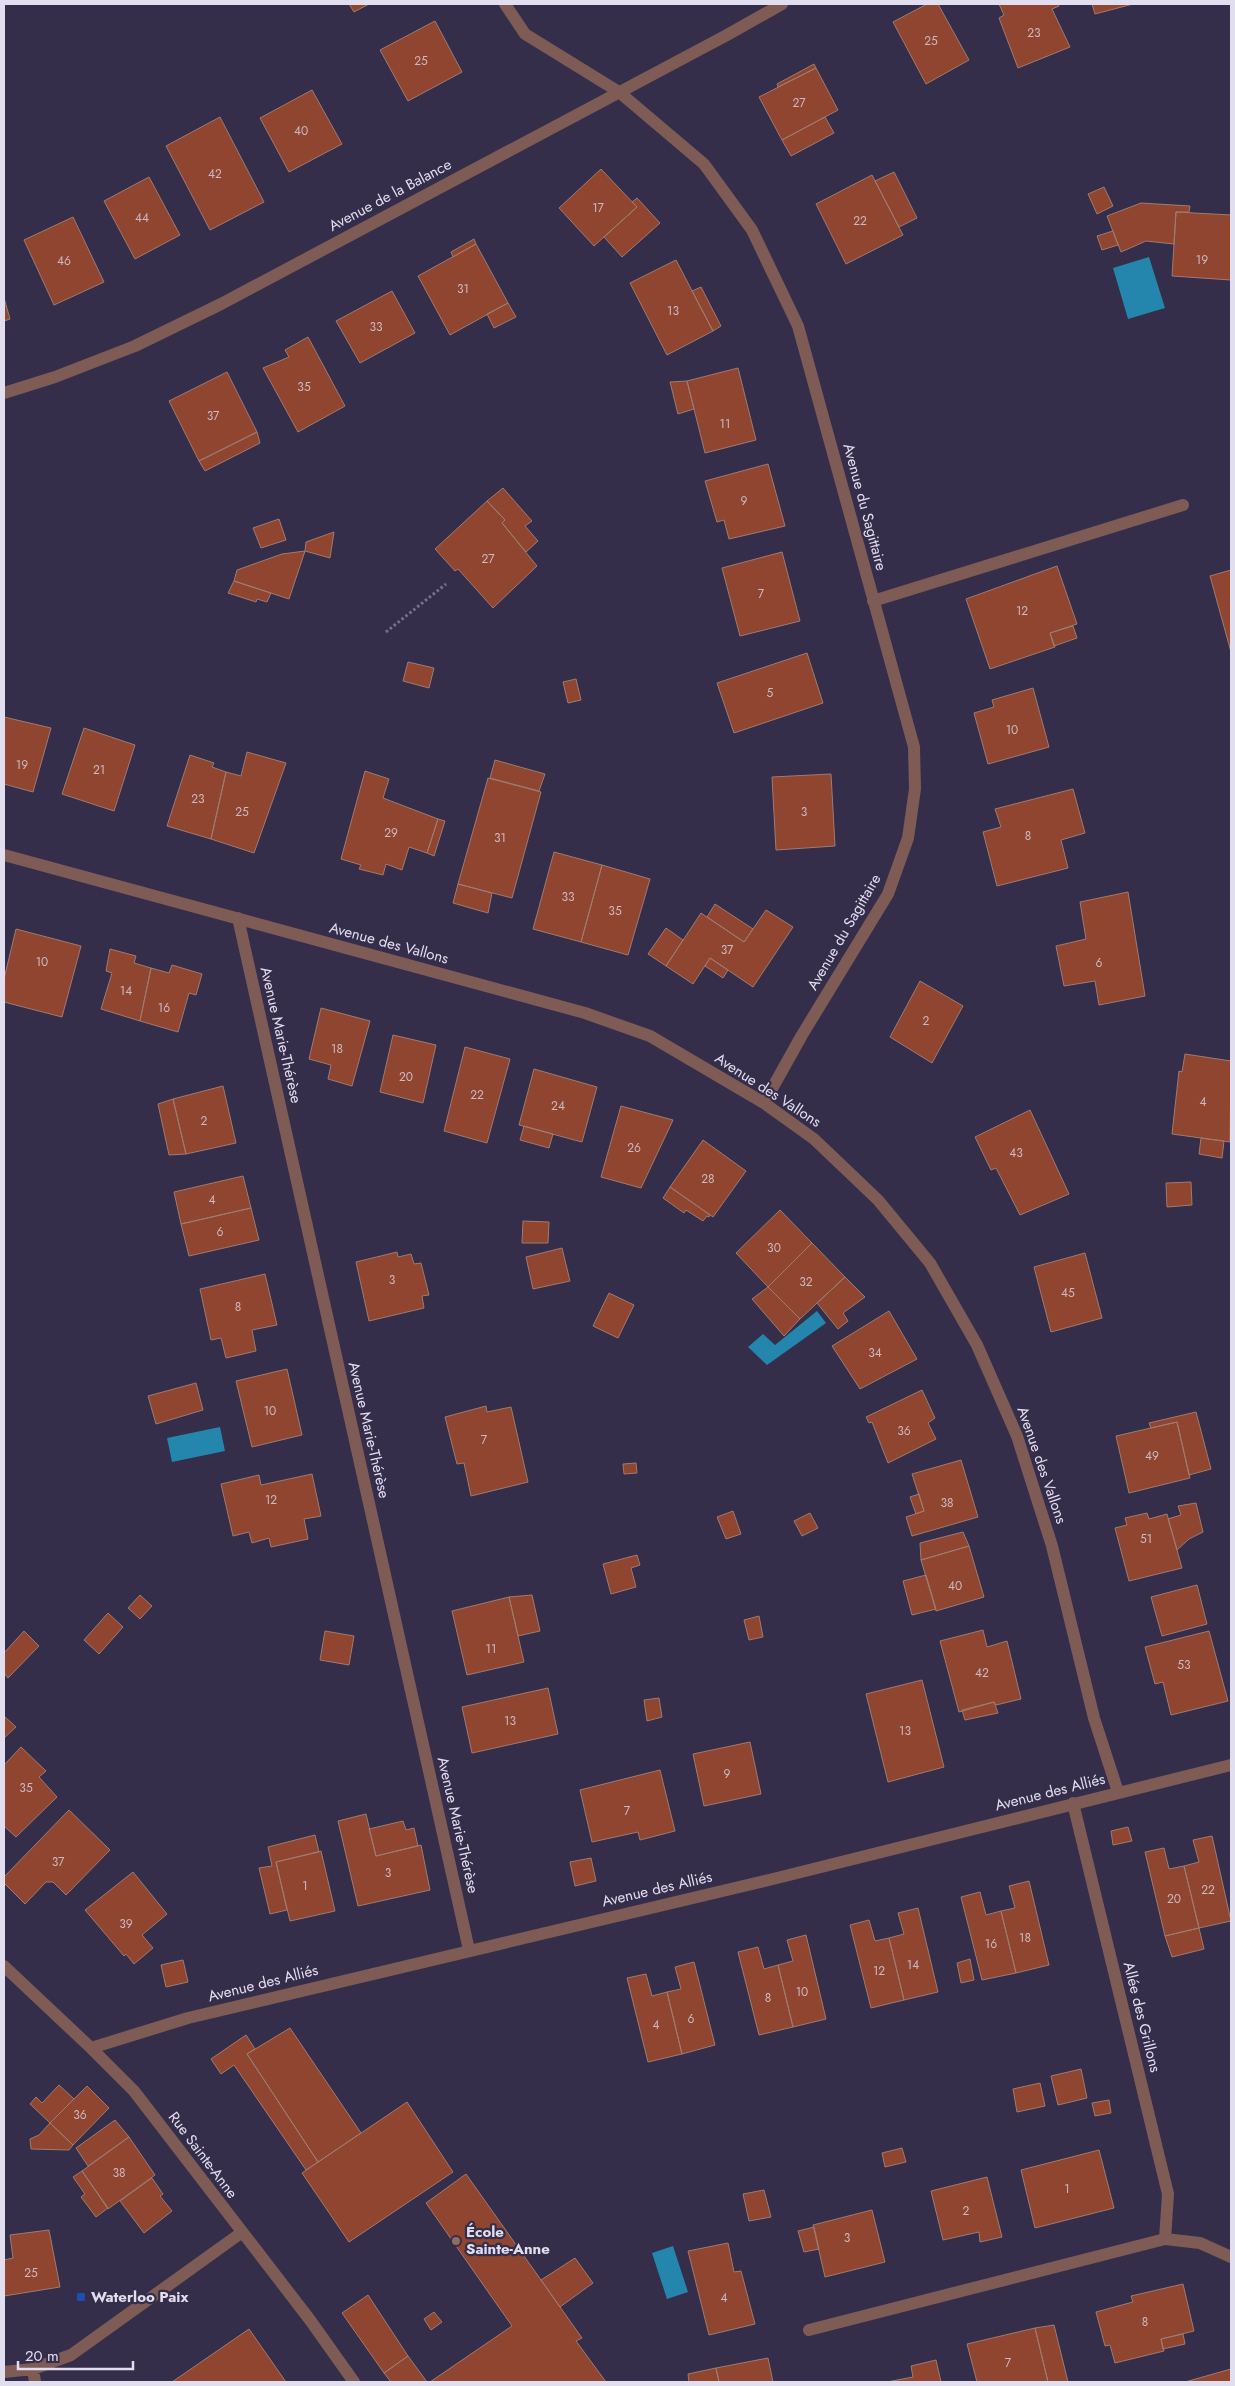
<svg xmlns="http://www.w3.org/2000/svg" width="1235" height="2386" font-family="Jost,sans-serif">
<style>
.water{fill:#2485ad}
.building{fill:#8f4530;stroke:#9f7b70}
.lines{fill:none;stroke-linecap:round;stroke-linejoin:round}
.path{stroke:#77728a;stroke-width:3;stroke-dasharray:2.5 2.5;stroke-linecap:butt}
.minor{stroke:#7e5b55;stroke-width:12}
.education-dot{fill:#8d6e63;stroke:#352e4a;stroke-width:2}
.transit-dot{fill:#1a4fb4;stroke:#352e4a;stroke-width:2}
.labels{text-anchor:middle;stroke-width:4.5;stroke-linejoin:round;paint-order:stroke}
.number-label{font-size:12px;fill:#ccb8c0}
.street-label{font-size:15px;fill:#e1def0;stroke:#352e4a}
.poi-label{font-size:15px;font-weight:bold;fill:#e1def0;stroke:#352e4a;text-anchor:start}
</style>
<rect width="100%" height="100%" fill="#352e4a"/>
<path class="water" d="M1149,257L1165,308L1128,319L1113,268Z
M817,1311L826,1323L767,1365L748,1347L763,1334L775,1345Z
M220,1427L225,1451L172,1462L167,1438Z
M673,2246L688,2292L667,2299L652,2253Z"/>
<path class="building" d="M349,4H369L354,12Z
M927,4H938L969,60L926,84L893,22Z
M999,4H1058L1059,6L1052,9L1070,47L1018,68L999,18L1004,15Z
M1092,4H1133L1095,14Z
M435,21L462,72L408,101L380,50Z
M814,64L816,68L778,87L777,84Z
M816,68L838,110L782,140L759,97Z
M312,90L342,144L289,172L260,118Z
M220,117L264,202L210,230L166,146Z
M825,117L834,133L791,156L782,140Z
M601,169L637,207L594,246L559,208Z
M894,172L917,218L899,227L875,181Z
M872,175L903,235L846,264L816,204Z
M149,177L180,235L135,259L104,201Z
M1104,187L1113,206L1097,214L1088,194Z
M637,198L660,223L622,257L604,237L637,207L632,202Z
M1141,203L1190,206L1189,212H1176L1174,244L1146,241L1121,252L1107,216Z
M1176,212L1231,215V280L1172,276Z
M73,217L104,282L54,305L24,240Z
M1113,231L1118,245L1102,250L1097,236Z
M474,239L476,244L453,257L451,252Z
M476,244L508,303L450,335L418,276Z
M676,260L713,331L667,355L630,283Z
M701,287L721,326L713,331L692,291Z
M392,291L415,333L360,363L336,321Z
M4,298L10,319L4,321Z
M508,303L516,317L494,328L487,314Z
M308,337L345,406L298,432L263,368L289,357L285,350Z
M738,368L756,440L705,453L687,381Z
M227,372L257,432L199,461L169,401Z
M687,381L694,409L678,414L670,382Z
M257,432L260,443L205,471L199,461Z
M768,464L785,526L729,539L724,520L717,522L705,481Z
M503,488L532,521L525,526L538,541L526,552L502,523L505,520L487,501Z
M487,501L505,520L502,523L537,566L493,608L458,569L455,571L435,549Z
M279,519L286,540L261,548L253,528Z
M334,532L330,558L305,551L306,542Z
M305,551L289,599L234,581L237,570L282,554Z
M782,552L800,621L740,636L722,568Z
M1057,566L1077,624L1050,633L1055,647L990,669L966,599Z
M1231,570V652L1210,576Z
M234,581L271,593L267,602L257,599L256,602L228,593Z
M1073,626L1077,638L1054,646L1050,633Z
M807,653L823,703L734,733L717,683Z
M408,662L434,668L429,688L403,681Z
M576,679L581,700L568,703L563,682Z
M1033,688L1049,747L988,764L974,713L994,707L992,700Z
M4,717L51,728L33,792L4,784Z
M84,728L135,745L114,811L62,794Z
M247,752L286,763L254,853L211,839L226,772L241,776Z
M190,755L214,763L212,767L226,772L211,839L167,826Z
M495,760L545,774L539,791L490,778Z
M365,771L389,779L383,798L438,819L427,853L409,847L402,870L386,864L383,875L359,869L361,865L341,859Z
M831,774L835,846L776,850L772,777Z
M488,778L541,792L512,898L458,884Z
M1073,789L1085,833L1061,840L1068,868L997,886L983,832L1001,827L995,809Z
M438,819L445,821L434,856L427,853Z
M554,852L602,865L581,942L533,929Z
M602,865L650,879L628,955L581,942Z
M458,884L492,893L488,913L453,903Z
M1128,892L1145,996L1099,1005L1095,981L1064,986L1056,946L1086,939L1080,902Z
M715,904L753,929L744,942L707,917Z
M766,910L793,927L753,987L710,958L693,984L666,966L701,913L744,942Z
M666,928L683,940L666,966L648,954Z
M16,929L81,946L62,1017L4,1002V979Z
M110,949L136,956L134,963L151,968L140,1021L101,1009L112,973L106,971Z
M710,958L728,970L723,978L705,966Z
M172,965L202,974L196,995L189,993L178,1032L140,1021L151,968L169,973Z
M920,981L963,1006L932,1063L890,1037Z
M321,1008L370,1021L352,1086L328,1079L331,1065L309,1059Z
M393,1035L436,1045L423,1103L380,1092Z
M465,1047L510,1059L487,1143L444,1131Z
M1185,1054L1231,1061L1230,1142L1172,1134L1179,1071L1182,1072Z
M534,1069L597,1087L582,1142L519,1125Z
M223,1086L236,1143L186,1154L173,1099Z
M173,1099L186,1154L169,1155L158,1104Z
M621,1106L673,1120L641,1188L601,1177Z
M1030,1110L1069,1194L1020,1215L996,1168L991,1170L975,1137Z
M524,1126L553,1134L549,1148L520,1140Z
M1201,1138L1224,1141L1222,1158L1199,1154Z
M703,1140L746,1171L713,1217L670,1187Z
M243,1176L251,1208L181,1224L174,1192Z
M1191,1182L1192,1205L1167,1207L1166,1183Z
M670,1187L710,1215L709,1217L707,1216L703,1221L686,1210L684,1213L663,1198Z
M251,1208L259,1240L189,1256L181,1224Z
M780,1210L812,1243L768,1287L736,1253Z
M523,1221L549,1222L548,1243H522Z
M812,1243L845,1277L800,1319L768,1287Z
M562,1248L570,1281L533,1289L526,1257Z
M397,1252L398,1257L411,1254L414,1264L421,1263L429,1295L422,1296L424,1308L369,1321L356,1262Z
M1085,1253L1102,1318L1051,1332L1034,1267Z
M265,1274L277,1325L252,1330L256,1351L226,1358L221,1338L211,1340L200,1289Z
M845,1277L865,1297L843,1313L848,1321L838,1329L817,1303Z
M768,1287L800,1319L784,1336L752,1299Z
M609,1293L634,1305L618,1338L593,1326Z
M889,1311L917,1359L860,1389L832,1346Z
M287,1369L302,1435L252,1447L236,1381Z
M196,1383L203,1410L156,1424L148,1396Z
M922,1390L935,1418L928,1423L936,1439L888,1463L872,1422L869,1423L866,1417Z
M486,1406L487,1412L511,1407L528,1482L471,1496L464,1463L457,1464L445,1417Z
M1196,1412L1211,1469L1189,1475L1177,1422L1151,1428L1149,1423Z
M1177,1422L1190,1478L1129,1493L1116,1436Z
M961,1460L978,1517L912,1536L906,1517L924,1511L912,1474Z
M636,1463L637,1473L624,1474L623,1464Z
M312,1474L321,1516L304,1519L308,1539L271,1547L269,1538L252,1543L249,1532L233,1536L221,1484L259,1475L261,1485Z
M919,1494L924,1511L916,1514L910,1497Z
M1196,1503L1203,1532L1189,1539L1177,1550L1168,1519L1181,1515L1178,1506Z
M733,1511L741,1534L726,1539L717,1517Z
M810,1513L818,1528L802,1536L794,1521Z
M1147,1513L1149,1519L1167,1514L1182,1568L1129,1581L1115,1528L1127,1525L1125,1518Z
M963,1532L969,1546L921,1560L920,1543Z
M969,1546L984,1597L936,1611L921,1560Z
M637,1555L640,1565L631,1568L636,1587L611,1594L603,1564Z
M926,1575L936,1609L912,1615L903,1581Z
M1197,1585L1207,1624L1162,1636L1151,1597Z
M140,1595L152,1606L140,1619L128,1608Z
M532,1595L540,1631L518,1636L509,1597Z
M509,1597L524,1662L467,1675L452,1611Z
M108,1613L123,1627L99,1654L84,1640Z
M759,1616L763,1637L749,1640L744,1620Z
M983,1630L987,1647L1007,1641L1021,1699L996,1705L994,1702L959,1712L940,1641Z
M24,1631L39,1646L8,1678L4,1673V1653Z
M325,1631L354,1636L349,1665L320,1660Z
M1209,1631L1228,1701L1171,1715L1163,1682L1155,1684L1145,1647Z
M922,1680L944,1767L888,1782L866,1694Z
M548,1688L558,1734L472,1753L462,1707Z
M659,1698L662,1717L647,1721L644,1700Z
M994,1702L998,1713L965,1720L962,1710Z
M4,1716L16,1727L4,1738Z
M750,1742L761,1794L704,1806L693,1754Z
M21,1747L46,1771L39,1777L57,1797L16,1837L4,1826V1765Z
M660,1770L675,1831L640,1840L638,1832L592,1842L580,1790Z
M69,1810L110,1850L66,1895L53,1882H46L25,1904L4,1883V1877Z
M366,1814L376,1856L421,1845L430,1890L358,1906L338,1821Z
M403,1821L406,1830L414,1828L418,1846L376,1856L369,1829Z
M1128,1827L1132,1841L1113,1845L1111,1831Z
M315,1835L319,1852L276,1862L287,1910L270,1914L259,1868L272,1866L268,1847Z
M1212,1836L1231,1921L1199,1928L1184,1866L1199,1862L1193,1840Z
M1164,1848L1169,1869L1184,1866L1199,1928L1165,1936L1145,1852Z
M321,1851L335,1911L290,1921L276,1862Z
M591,1858L596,1881L575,1886L570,1862Z
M133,1872L167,1914L142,1935L153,1948L134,1964L126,1954L124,1956L85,1910Z
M1029,1881L1049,1965L1016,1973L1001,1911L1015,1908L1009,1886Z
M980,1892L986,1915L1001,1911L1016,1973L982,1980L961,1897Z
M918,1908L938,1992L904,2000L889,1938L904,1934L898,1913Z
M869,1920L875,1941L889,1938L904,2000L871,2008L850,1925Z
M1199,1928L1204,1949L1172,1957L1165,1936Z
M806,1935L826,2019L793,2027L778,1965L793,1961L787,1940Z
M758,1947L764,1969L778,1965L793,2027L759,2035L738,1952Z
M970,1959L974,1980L961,1983L957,1963Z
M183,1960L188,1982L166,1987L161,1965Z
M694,1962L715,2045L682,2054L667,1992L681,1989L675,1967Z
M646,1974L652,1996L667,1992L682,2054L648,2062L627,1978Z
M290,2028L361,2133L318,2162L247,2054Z
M246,2035L255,2049L247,2054L318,2162L306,2170L234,2065L221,2074L211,2059Z
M1081,2069L1087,2098L1058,2105L1051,2076Z
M1040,2083L1045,2106L1017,2112L1013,2089Z
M59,2085L74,2099L50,2123L30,2104L36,2097L42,2103Z
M87,2086L109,2108L73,2145L50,2123Z
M1109,2100L1111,2113L1095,2116L1092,2103Z
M407,2102L453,2172L349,2242L302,2173Z
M115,2120L129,2137L88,2166L76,2148Z
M50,2123L73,2145L69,2150L31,2149L30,2139L39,2135Z
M129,2137L155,2175L108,2209L82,2171Z
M902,2148L906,2162L885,2167L882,2153Z
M1099,2150L1114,2208L1035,2228L1021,2170Z
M82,2171L108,2208L96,2217L81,2197L85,2194L73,2177Z
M466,2174L582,2338L576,2341L606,2382H430L512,2326L426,2203Z
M987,2177L1002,2237L980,2242L979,2232L943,2240L931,2191Z
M152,2178L163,2194L160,2196L172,2211L144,2233L120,2201Z
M764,2190L771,2217L749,2221L743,2194Z
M872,2210L885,2262L825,2277L813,2225Z
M814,2227L819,2249L804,2252L798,2231Z
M49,2230L60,2287L4,2296V2260L13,2258L10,2235Z
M728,2243L734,2272L741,2271L755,2324L709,2335L688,2251Z
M575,2258L593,2283L560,2307L541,2280Z
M1183,2284L1194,2331L1161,2339L1164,2351L1115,2363L1110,2345L1105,2346L1096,2312L1133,2302L1131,2296Z
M368,2295L408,2356L384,2373L342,2313Z
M434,2312L442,2322L431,2330L424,2319Z
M1054,2325L1068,2382H1048L1035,2328Z
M1035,2328L1048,2382H977L967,2344Z
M249,2329L286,2382H172Z
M1183,2334L1185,2344L1163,2349L1161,2339Z
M408,2356L427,2382H391L384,2373Z
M768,2358L773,2382H719L716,2368Z
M936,2360L941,2382H887L913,2377L911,2366Z
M716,2368L719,2382H689L688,2374Z
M1231,2369V2382H1185Z"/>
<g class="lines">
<path class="path" d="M386,632L446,584"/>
<path class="minor" d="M505,4L525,34L619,92L704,164L752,230L798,326L914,747L915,789L908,838L888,894L802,1035L764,1103
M4,393L55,377L135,346L221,304L727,35L782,4
M873,601L1183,505
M4,855L585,1013L650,1036L764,1103L814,1139L878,1200L930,1263L977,1345L1017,1436L1052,1546L1094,1718L1118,1792
M238,918L469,1950
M1073,1803L1168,2194L1165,2239
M4,1966L91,2048L134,2091L310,2320L354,2382
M91,2048L188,2018L777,1878L1231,1765
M809,2330L1165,2239L1200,2243L1231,2257
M33,2369L35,2382
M4,2372L33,2369L71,2355L241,2233"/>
</g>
<circle class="education-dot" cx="456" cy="2241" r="5"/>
<rect class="transit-dot" x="76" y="2292" width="10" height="10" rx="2.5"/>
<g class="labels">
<g class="number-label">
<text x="1034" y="37">23</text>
<text x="931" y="45">25</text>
<text x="421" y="65">25</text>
<text x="799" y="107">27</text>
<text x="301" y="135">40</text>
<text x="215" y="178">42</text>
<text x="598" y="212">17</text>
<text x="142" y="222">44</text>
<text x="860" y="225">22</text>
<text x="1202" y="264">19</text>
<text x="64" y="265">46</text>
<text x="463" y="293">31</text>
<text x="673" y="315">13</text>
<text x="376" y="331">33</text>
<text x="304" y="391">35</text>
<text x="213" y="420">37</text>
<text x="725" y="428">11</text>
<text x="744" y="505">9</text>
<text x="488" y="563">27</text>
<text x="761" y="598">7</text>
<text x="1022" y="615">12</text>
<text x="770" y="697">5</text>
<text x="1012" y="734">10</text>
<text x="22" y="769">19</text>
<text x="99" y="774">21</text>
<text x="198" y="803">23</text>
<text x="242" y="816">25</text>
<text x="804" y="816">3</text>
<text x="391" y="837">29</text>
<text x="1028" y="840">8</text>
<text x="500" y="842">31</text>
<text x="568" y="901">33</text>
<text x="615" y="915">35</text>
<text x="727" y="954">37</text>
<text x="42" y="966">10</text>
<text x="1099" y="967">6</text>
<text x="126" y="995">14</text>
<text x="164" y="1012">16</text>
<text x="926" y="1025">2</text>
<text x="337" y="1053">18</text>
<text x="406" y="1081">20</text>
<text x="477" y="1099">22</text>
<text x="1203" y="1106">4</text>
<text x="558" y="1110">24</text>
<text x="204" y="1125">2</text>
<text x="634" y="1152">26</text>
<text x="1016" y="1157">43</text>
<text x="708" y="1183">28</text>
<text x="212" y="1204">4</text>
<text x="220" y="1236">6</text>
<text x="774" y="1252">30</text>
<text x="392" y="1284">3</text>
<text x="806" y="1286">32</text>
<text x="1068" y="1297">45</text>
<text x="238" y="1311">8</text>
<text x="875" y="1357">34</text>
<text x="270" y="1415">10</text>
<text x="904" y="1435">36</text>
<text x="484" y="1444">7</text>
<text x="1152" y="1460">49</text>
<text x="271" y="1504">12</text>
<text x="947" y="1507">38</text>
<text x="1146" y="1543">51</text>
<text x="955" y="1590">40</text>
<text x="491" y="1653">11</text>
<text x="1184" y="1669">53</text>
<text x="982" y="1677">42</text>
<text x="510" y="1725">13</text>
<text x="905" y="1735">13</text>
<text x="727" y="1778">9</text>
<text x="26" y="1792">35</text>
<text x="627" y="1815">7</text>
<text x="58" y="1866">37</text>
<text x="388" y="1877">3</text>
<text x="305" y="1890">1</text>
<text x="1208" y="1894">22</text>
<text x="1174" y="1903">20</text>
<text x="126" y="1928">39</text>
<text x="1025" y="1942">18</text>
<text x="991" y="1948">16</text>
<text x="913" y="1969">14</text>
<text x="879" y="1975">12</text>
<text x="802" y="1996">10</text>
<text x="768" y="2002">8</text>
<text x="691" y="2023">6</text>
<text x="656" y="2029">4</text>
<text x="80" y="2119">36</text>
<text x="119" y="2177">38</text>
<text x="1067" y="2193">1</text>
<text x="966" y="2215">2</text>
<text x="847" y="2242">3</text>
<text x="31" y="2277">25</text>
<text x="724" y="2302">4</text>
<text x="1145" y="2326">8</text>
<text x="1008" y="2367">7</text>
</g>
<g class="street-label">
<text transform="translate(390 195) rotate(-28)" y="5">Avenue de la Balance</text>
<text transform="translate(865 507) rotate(75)" y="5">Avenue du Sagittaire</text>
<text transform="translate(844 932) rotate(-60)" y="5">Avenue du Sagittaire</text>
<text transform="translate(389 943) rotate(15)" y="5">Avenue des Vallons</text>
<text transform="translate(281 1035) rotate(77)" y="5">Avenue Marie-Thérèse</text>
<text transform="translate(768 1090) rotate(33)" y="5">Avenue des Vallons</text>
<text transform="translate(369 1430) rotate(77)" y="5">Avenue Marie-Thérèse</text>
<text transform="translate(1042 1465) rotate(71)" y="5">Avenue des Vallons</text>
<text transform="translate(1050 1792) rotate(-14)" y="5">Avenue des Alliés</text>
<text transform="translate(458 1825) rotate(77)" y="5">Avenue Marie-Thérèse</text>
<text transform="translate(657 1889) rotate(-13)" y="5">Avenue des Alliés</text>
<text transform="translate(263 1983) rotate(-14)" y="5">Avenue des Alliés</text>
<text transform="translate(1142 2017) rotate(76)" y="5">Allée des Grillons</text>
<text transform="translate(203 2155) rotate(53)" y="5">Rue Sainte-Anne</text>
</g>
<g class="poi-label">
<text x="466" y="2237">École<tspan x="466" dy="17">Sainte-Anne</tspan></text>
<text x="91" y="2302">Waterloo Paix</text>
</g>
</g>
<rect width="1235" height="2386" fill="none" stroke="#e1def0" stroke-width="10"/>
<path d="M18 2361v8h115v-8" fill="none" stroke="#e1def0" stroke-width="2.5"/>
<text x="25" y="2361" font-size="15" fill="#e1def0" stroke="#352e4a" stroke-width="4" paint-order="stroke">20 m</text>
</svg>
